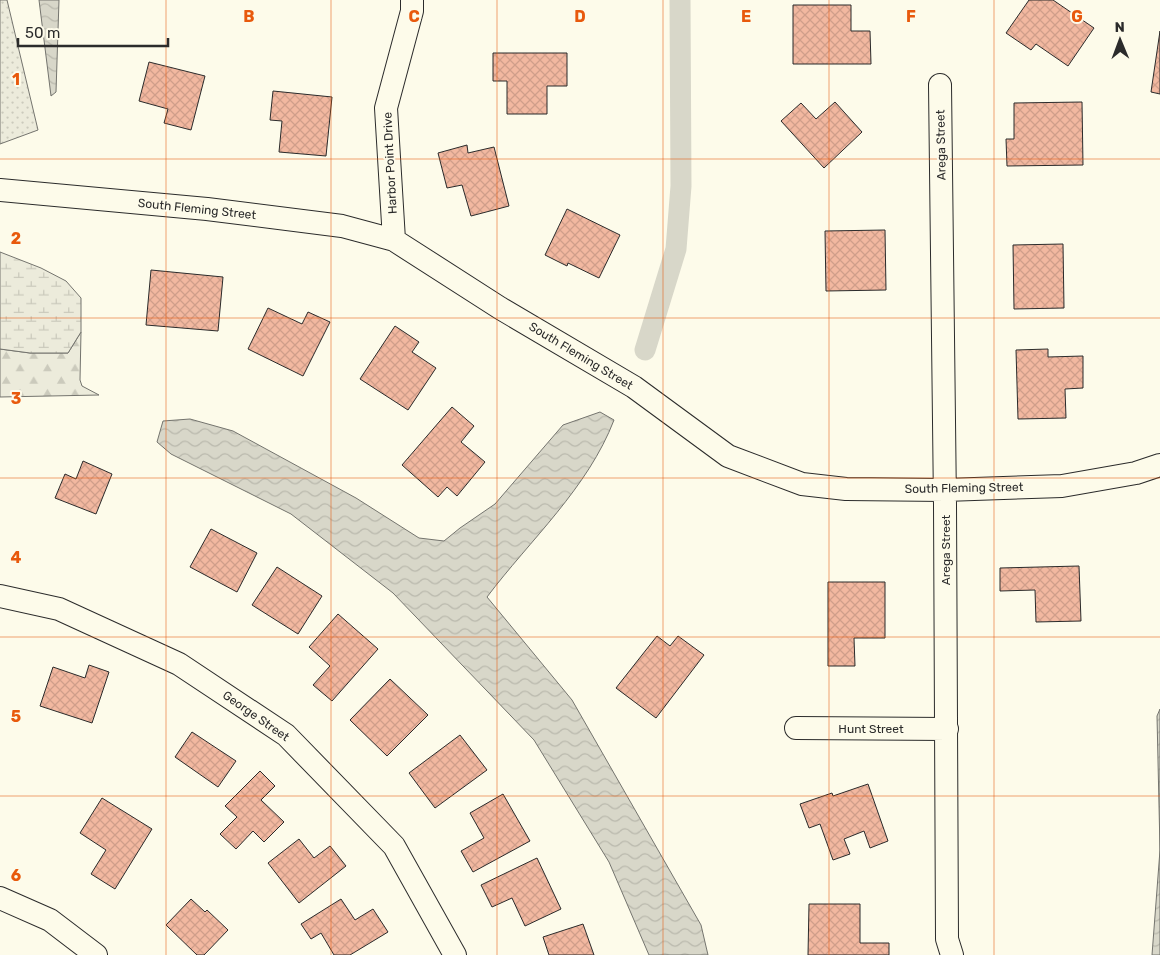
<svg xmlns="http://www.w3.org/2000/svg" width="1160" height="955" font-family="Rubik,sans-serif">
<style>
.grass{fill:url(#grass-dots);stroke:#74746e}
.forest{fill:url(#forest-firs);stroke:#74746e}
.wetland{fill:url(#wetland-marsh);stroke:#74746e}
.water{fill:url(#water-waves);stroke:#74746e}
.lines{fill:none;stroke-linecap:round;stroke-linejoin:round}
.canal{stroke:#d8d7c9;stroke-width:21}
.building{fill:url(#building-cross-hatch);stroke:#2b2b2b}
.minor-casing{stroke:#2b2b2b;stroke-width:24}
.minor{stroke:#fdfbea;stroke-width:22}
.grid{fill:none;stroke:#e8590c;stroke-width:1;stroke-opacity:0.55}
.labels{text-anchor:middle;stroke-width:4;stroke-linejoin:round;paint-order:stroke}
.street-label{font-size:12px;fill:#2b2b2b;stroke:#fdfbea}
.grid-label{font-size:16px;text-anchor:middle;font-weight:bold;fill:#e8590c;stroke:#fdfbea;stroke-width:4;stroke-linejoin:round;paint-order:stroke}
</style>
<defs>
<pattern id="grass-dots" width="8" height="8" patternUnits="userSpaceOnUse" patternTransform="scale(1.25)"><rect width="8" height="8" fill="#ecebdb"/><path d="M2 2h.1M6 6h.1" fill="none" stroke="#cbcabc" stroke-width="1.8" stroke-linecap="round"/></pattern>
<pattern id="forest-firs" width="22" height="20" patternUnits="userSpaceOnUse" patternTransform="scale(1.25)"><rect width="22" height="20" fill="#ecebdb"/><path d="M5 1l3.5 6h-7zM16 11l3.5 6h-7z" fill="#cbcabc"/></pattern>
<pattern id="wetland-marsh" width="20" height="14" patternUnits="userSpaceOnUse" patternTransform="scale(1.25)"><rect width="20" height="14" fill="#ecebdb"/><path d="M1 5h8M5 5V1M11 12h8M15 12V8" fill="none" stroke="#cbcabc"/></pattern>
<pattern id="water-waves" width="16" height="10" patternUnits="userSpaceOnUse" patternTransform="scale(1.25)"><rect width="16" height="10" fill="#d8d7c9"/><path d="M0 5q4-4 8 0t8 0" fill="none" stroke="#bab9ad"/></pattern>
<pattern id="building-cross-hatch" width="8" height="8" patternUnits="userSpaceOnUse" patternTransform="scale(1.25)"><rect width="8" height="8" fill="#f2b8a0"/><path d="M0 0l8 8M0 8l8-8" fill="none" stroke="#d09e8a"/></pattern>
</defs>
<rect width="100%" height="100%" fill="#fdfbea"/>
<path class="grass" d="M0,0H7L38,130L0,144Z"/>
<path class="forest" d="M81,332L80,380L82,386L99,395L0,397V349L30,353H68Z"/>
<path class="wetland" d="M0,252L41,268L66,281L81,298V332L68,353H30L0,349Z"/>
<path class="water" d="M39,0H59L56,92L51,96Z
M600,412L614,420C588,488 530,540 487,597L572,700L701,925L708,955H649L609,862L534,740L393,593L291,514L171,454L157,442L163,421L190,419L233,431L356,498L419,538L444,541L460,528L495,504L563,425Z
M1160,709V955H1152L1160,850L1157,716Z"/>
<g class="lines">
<path class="canal" d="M645,350L676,249L681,186L680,0"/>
</g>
<path class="building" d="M1029,0H1053L1094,28L1068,66L1036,44L1031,50L1006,33Z
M793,5H851V31H870L871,64H793Z
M1160,31V94L1151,92Z
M493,53H567V86H547V114H507V81H493Z
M149,62L205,76L191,130L164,123L168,109L139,101Z
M273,91L332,97L326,156L279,152L282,121L270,120Z
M835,102L862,132L824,168L781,121L801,103L816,119Z
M1082,102L1083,165L1007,166L1006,139H1014V103Z
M467,145L468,153L494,147L509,206L471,216L462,185L447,188L438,153Z
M567,209L620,235L599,278L568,263L567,266L545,255Z
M885,230L886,290L826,291L825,231Z
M1063,244L1064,308L1014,309L1013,245Z
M151,270L223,277L218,331L146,325Z
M268,308L302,324L308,312L330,322L303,376L248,349Z
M395,326L419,342L412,352L436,368L408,410L360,379Z
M1048,349V357L1083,356V388L1065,389L1066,418L1018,419L1016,350Z
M452,407L474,426L461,442L485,462L457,496L447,487L438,497L402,465Z
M83,461L112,474L96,514L55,498L65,474L76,479Z
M211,529L257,553L237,592L190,567Z
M1079,566L1081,621L1036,622L1035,590L1000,591V568Z
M277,567L322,596L298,634L252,605Z
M828,582H885V638H854L855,666H828Z
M338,614L378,649L332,701L313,685L330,666L309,647Z
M657,636L670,646L678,636L704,655L656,718L616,688Z
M89,665L109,672L92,723L40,706L53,667L85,678Z
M390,679L428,715L387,756L350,720Z
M192,732L236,761L218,787L175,757Z
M460,735L487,770L435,808L409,773Z
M260,771L275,786L261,800L284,822L264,842L253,831L236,849L220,834L237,817L225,806Z
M868,784L888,841L870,848L864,831L844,839L850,854L833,860L820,824L809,828L800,804L832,793L833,796Z
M503,794L530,841L473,872L461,851L484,838L470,813Z
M102,798L152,829L115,889L91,874L106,850L80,833Z
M299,839L314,858L330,846L346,866L299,903L268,863Z
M537,858L561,909L525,926L512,898L492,907L481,885Z
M191,899L205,912L207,910L228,930L204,955H197L166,925Z
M341,899L355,920L373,909L388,932L350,955H334L321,933L311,939L301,924Z
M809,904H860V943H889V955H808Z
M583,924L594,955H549L543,937Z"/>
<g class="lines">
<g class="minor-casing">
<path id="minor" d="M940,85L945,505L947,939L952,955
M0,190L207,209L342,226L394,240L500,308L634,387L728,456L802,484L846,489L945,490L1062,486L1136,473L1160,465
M394,240L386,108L412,11V0
M0,596L59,609L179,664L286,735L394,846L455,955
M796,728L947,729
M0,898L50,920L96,955"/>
</g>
<use href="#minor" class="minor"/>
</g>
<path class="grid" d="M166,0V955M331,0V955M497,0V955M663,0V955M829,0V955M994,0V955M0,159H1160M0,318H1160M0,478H1160M0,637H1160M0,796H1160"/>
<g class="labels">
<g class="street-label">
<text transform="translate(941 145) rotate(-91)" y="4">Arega Street</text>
<text transform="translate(390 163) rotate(-93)" y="4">Harbor Point Drive</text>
<text transform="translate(197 209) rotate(6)" y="4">South Fleming Street</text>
<text transform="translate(581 356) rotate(31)" y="4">South Fleming Street</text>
<text transform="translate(964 488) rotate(-1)" y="4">South Fleming Street</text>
<text transform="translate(946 550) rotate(-90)" y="4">Arega Street</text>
<text transform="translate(256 716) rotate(35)" y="4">George Street</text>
<text x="871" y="733">Hunt Street</text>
</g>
</g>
<g class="grid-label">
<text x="249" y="22">B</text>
<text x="414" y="22">C</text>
<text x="580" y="22">D</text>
<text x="746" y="22">E</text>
<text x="911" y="22">F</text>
<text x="1077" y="22">G</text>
<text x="16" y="85">1</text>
<text x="16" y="244">2</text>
<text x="16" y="404">3</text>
<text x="16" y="563">4</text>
<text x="16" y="722">5</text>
<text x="16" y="881">6</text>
</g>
<g transform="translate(1120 40) rotate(359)" stroke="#fdfbea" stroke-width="4" paint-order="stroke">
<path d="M0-4L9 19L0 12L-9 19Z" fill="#2b2b2b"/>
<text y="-8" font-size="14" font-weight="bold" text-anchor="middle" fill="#2b2b2b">N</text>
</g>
<path d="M18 38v8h150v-8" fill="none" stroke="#2b2b2b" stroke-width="2.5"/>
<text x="25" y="38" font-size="15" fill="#2b2b2b" stroke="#fdfbea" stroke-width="4" paint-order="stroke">50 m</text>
</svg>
